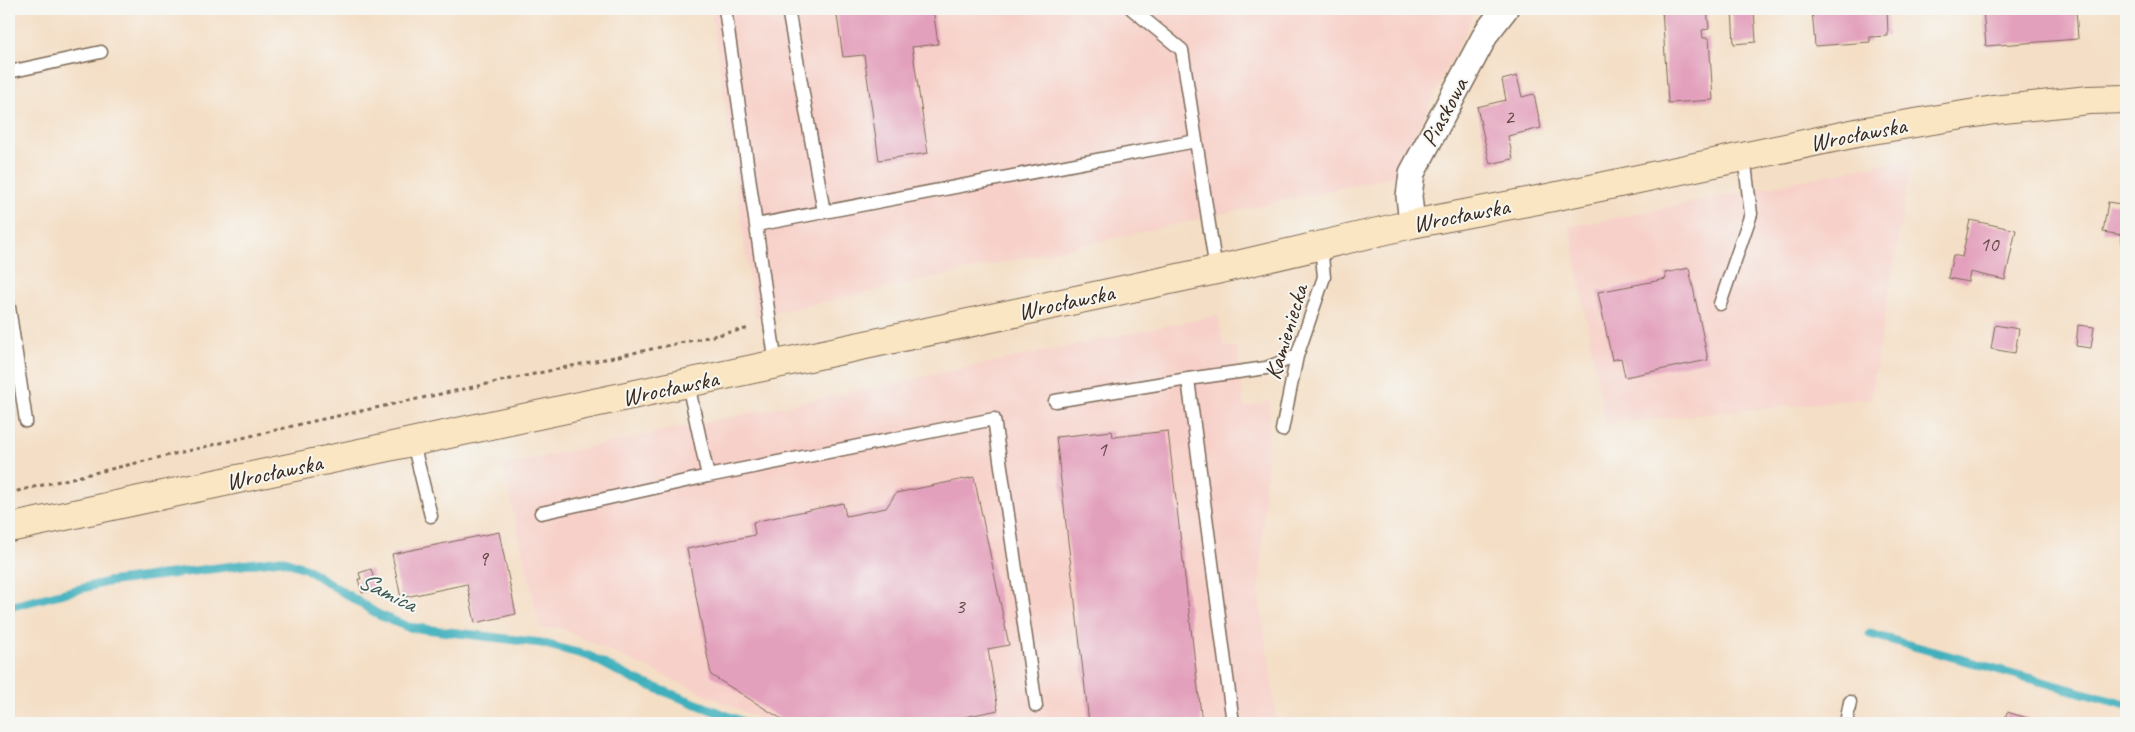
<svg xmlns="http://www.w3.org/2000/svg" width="2135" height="732" font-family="Caveat,sans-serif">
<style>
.built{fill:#f7d1c9}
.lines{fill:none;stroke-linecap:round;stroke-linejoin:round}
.stream{stroke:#41b0bd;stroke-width:9}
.building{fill:#e3a0bc}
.service-casing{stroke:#7c6958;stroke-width:15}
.minor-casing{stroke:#7c6958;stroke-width:28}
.secondary-casing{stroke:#7c6958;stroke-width:30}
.path{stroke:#7c6958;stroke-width:3;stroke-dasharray:4 4;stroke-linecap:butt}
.service{stroke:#fff;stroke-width:12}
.minor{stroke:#fff;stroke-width:25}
.secondary{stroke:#fbe6c3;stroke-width:28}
.labels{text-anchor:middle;stroke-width:4;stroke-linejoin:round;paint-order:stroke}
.number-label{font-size:21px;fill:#654846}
.street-label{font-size:24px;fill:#3b2a1e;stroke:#f6f6f2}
.water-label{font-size:25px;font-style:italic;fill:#3d5956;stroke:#f6f6f2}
</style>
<rect width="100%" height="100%" fill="#f6f6f2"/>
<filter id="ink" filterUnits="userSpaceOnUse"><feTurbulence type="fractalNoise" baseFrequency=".02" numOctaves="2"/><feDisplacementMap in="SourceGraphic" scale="10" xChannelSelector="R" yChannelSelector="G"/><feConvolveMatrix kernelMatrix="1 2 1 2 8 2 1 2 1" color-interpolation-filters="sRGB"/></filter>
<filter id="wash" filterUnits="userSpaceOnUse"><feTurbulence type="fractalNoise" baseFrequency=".0096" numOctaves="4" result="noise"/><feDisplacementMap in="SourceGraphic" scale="20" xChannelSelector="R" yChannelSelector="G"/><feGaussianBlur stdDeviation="1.12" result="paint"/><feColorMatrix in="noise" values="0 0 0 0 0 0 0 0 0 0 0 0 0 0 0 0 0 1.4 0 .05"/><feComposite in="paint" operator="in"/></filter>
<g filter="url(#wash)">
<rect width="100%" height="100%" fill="#f4dec5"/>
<path class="built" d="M711,9H1476L1395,176L755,317Z
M1912,158L1871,398L1605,424L1570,227Z
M1218,315L1224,346L1237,348L1244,407L1270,401L1259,592L1277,723H765L753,716L560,628H540L503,465Z"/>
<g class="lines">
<path class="stream" d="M9,607L107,582L281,560L305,568L379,615L408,627L541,643L589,656L633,679L745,723
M1870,634L2126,705"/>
</g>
<g id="blocks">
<path class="building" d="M836,9H933L938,44L912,47L928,153L879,160L864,55L843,57Z
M1662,9H1707L1709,29L1702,30L1703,38H1709L1713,100L1668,103Z
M1732,9H1754L1756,42L1734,44Z
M1812,9H1887L1888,36L1870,37V42L1815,46Z
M1983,9H2076L2078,39L1986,46Z
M1517,76L1522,97L1534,94L1541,128L1508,136L1513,159L1490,164L1477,107L1506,100L1502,80Z
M2108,202L2126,205V247L2121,246L2122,235L2103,232Z
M1970,220L2016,230L2005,280L1970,272L1968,282L1948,278L1953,255L1962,257Z
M1689,268L1708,360L1625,377L1621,358L1612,360L1598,292L1666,279L1665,273Z
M1995,325L2019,329L2015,353L1991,349Z
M2078,325L2094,327L2091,348L2076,346Z
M1112,431L1113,437L1168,431L1202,723H1089L1056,437Z
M974,477L1009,645L988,649L998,710L936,723H788L711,675L687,549L755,535L753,522L843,503L846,516L886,508L896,493Z
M499,532L516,614L475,623L467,584L401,598L392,554Z
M371,569L377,588L362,593L358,579H361L359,573Z
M2007,712L2044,723H2004Z"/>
</g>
</g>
<g filter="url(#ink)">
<use href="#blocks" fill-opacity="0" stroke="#7c6958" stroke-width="1"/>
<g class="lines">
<g class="service-casing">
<path id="service" d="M725,9L776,365
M788,9L824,212
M1132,9L1182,50L1216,270
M9,72L101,52
M756,225L1196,141
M1720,304L1751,214L1744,156
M9,307L26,421
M1188,379L1233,723
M1055,401L1188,379L1266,368L1297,356
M1282,430L1297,356L1324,277L1321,245
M413,443L431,516
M708,476L994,419L1036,706
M541,513L708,476L688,384
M1846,723L1850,702"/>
</g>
<g class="minor-casing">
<path id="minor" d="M1412,224L1409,196L1412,173L1487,32L1505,9"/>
</g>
<g class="secondary-casing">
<path id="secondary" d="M9,528L1216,270L1412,224L1548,198L1866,131L1994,110L2089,100L2126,99"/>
</g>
<path class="path" d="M9,493L314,421L750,328"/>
<use href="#service" class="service"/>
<use href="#minor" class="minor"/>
<use href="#secondary" class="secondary"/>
</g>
</g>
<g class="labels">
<g class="number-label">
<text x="1509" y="124">2</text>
<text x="1989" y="251">10</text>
<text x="1102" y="456">1</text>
<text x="483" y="565">9</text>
<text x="960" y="613">3</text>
</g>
<g class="street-label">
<text transform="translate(1444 112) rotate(-62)" y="8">Piaskowa</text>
<text transform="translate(1858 134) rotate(-11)" y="8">Wrocławska</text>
<text transform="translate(1461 215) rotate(-11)" y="8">Wrocławska</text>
<text transform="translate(1066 302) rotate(-12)" y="8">Wrocławska</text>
<text transform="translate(1286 332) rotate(-73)" y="8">Kamieniecka</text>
<text transform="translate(670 388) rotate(-12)" y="8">Wrocławska</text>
<text transform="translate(274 472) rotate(-12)" y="8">Wrocławska</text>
</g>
<g class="water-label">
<text transform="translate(388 591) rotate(26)" y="9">Samica</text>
</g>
</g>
<rect width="2135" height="732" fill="none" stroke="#f6f6f2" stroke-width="30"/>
</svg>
